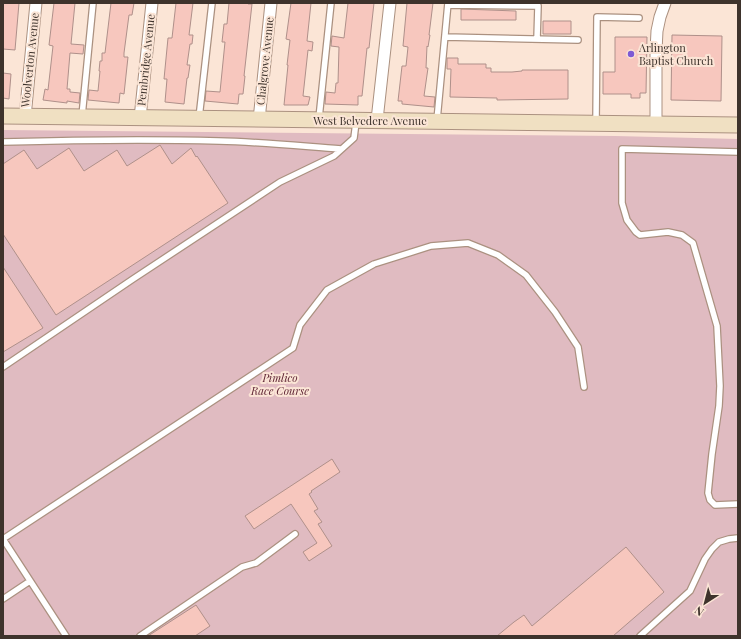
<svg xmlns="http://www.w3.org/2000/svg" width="741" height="639" font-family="'Playfair Display',serif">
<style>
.green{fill:#e0bbc1}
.building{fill:#f7c7be;stroke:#af908a}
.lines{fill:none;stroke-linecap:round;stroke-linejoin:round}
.lane-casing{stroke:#ab9180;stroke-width:8}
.street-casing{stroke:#ab9180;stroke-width:13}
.secondary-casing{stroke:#ab9180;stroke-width:17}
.lane{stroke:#fff;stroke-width:5.5}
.street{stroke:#fff;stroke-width:11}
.secondary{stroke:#f0e0c2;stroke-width:15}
.poi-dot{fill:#7d5ad4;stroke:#fbe5d6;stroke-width:1.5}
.labels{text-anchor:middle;stroke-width:4;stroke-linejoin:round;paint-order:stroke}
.poi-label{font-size:11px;fill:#3e332c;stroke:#fbe5d6;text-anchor:start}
.street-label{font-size:11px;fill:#3e332c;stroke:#fbe5d6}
.park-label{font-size:11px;font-style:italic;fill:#5f2534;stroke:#fbe5d6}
</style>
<rect width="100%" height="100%" fill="#fbe5d6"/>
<path class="green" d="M3,130L615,136L738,139V636H3Z"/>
<path class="building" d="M3,3H19L15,50L3,49Z
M54,3H75L71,44L84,45L83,54L70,53L67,89H70V92L80,93L79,103L67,101V103L43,100L45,89L48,90L53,46L49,45Z
M111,3H134L132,15H129L124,53V57H128L124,94L120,93L119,103L88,100L89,90L98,91L100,71H99L100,61H102V53H105Z
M176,3H193L189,35H193L192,44H190L187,65H190L188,78H187L184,104L165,102L167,79H164L168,38H172Z
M229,3H248V4H252L244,76H245L243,94H239L238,104L205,101L206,91L220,92L225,42H222L224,24H227Z
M291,3H311L307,41L313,42L312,51L308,50L303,96L310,97L308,105H284L288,65H287L290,40L286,39Z
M348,3H374L369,48H367L362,96H358V105L325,104L326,92L335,93L336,83H338L339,47L331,46L332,36L344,38Z
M407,3H433L429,35H430L428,47L427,46L426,68H428L424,96L435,97L434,107L402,104V101H398L402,66H406L408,47L403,46Z
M461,9L516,11V20H461Z
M543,21H571V34H543Z
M672,35L722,36L721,101L671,100Z
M615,37H647L646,93H640V98H631V94H603V72H615Z
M447,58H458V64H486V68H491V72H512L522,71V70H568V99L497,100V98L450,97L451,69H447Z
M3,73L11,74L9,99L3,98Z
M160,145L172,164L191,148L196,157L197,156L228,203L56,315L3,234V164L24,150L37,169L69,148L84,171L117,150L127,166Z
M3,267L43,328L3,352Z
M332,459L340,472L311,491L312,492L309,494L318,509L314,511L322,522L318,524L332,546L309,561L303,552L317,543L291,504L254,529L245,516Z
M626,547L664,592L613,636H497L514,622L524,615L532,626Z
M196,605L210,626L195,636H148Z"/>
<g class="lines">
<g class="lane-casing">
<path id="lane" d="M448,5L538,6L537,39
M445,37L578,40
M82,116L93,3
M199,118L212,3
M319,118L331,3
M437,120L448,3
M596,122L597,17L639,18
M3,142C75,140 147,139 219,141C260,142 300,146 341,149
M738,152L622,149V203L627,220L636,232L640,235L668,232L682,235L693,243L717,326L720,386L719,406L712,454L708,493L710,500L715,505L738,504
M3,367L133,279L280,182L334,156L354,138L356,122
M3,539L293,348L300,325L327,290L374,264L431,246L468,243L498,255L526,275L555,312L578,347L584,387
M3,539L66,636
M3,599L30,581
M140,636L242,567L256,563L295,534
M640,636L690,591L705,559L712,549L719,542L729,539L738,538"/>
</g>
<g class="street-casing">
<path id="street" d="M25,117L36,3
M140,118L152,3
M259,120L271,3
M377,120L390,3
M656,123V51L657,31L660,17L665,3"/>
</g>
<g class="secondary-casing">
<path id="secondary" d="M3,116L738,125"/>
</g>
<use href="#lane" class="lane"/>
<use href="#street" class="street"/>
<use href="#secondary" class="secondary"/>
</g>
<circle class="poi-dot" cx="631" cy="54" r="4"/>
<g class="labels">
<g class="poi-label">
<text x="639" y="52">Arlington<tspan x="639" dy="13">Baptist Church</tspan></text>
</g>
<g class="street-label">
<text transform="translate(30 60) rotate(-84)" y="4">Woolverton Avenue</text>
<text transform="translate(146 60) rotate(-84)" y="4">Pembridge Avenue</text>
<text transform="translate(265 61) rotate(-84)" y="4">Chalgrove Avenue</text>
<text x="370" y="125">West Belvedere Avenue</text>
</g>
<g class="park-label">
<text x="280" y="382">Pimlico<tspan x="280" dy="13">Race Course</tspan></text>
</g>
</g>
<rect width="741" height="639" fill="none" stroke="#3e332c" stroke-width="8"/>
<g transform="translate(705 603) rotate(216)" stroke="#fbe5d6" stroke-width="3" paint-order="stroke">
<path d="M0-3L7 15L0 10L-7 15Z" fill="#3e332c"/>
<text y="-6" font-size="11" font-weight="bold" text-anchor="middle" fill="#3e332c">N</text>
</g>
</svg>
